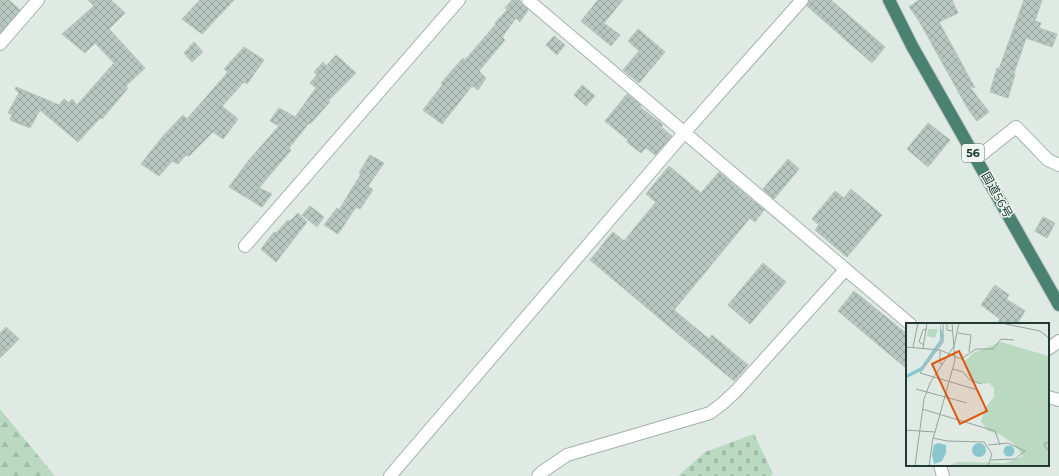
<svg xmlns="http://www.w3.org/2000/svg" width="1059" height="476" font-family="Montserrat,'Noto Sans JP',sans-serif">
<style>
.forest{fill:url(#forest-firs)}
.cemetery{fill:url(#cemetery-stones)}
.building{fill:url(#building-cross-hatch);stroke:#b3c3bb}
.lines{fill:none;stroke-linecap:round;stroke-linejoin:round}
.minor-casing{stroke:#a3b1ac;stroke-width:14}
.trunk-casing{stroke:#bcc4c2;stroke-width:14}
.minor{stroke:#fff;stroke-width:12}
.trunk{stroke:#4a8171;stroke-width:12}
.labels{text-anchor:middle;stroke-width:3;stroke-linejoin:round;paint-order:stroke}
.shield{fill:#f0f7f3;stroke:#5f726c;stroke-width:1}
.shield-label{font-size:11px;font-weight:bold;fill:#213932}
.street-label{font-size:12px;fill:#213932;stroke:#f0f7f3}
.inset-road{fill:none;stroke:#94a39d;stroke-width:1}
.view{fill:#de570e;fill-opacity:0.15;stroke:#de570e;stroke-width:2}
.inset-edge{fill:none;stroke:#213932;stroke-width:2}
</style>
<defs>
<pattern id="forest-firs" width="22" height="20" patternUnits="userSpaceOnUse"><rect width="22" height="20" fill="#b9dac1"/><path d="M5 1l3.5 6h-7zM16 11l3.5 6h-7z" fill="#9fbca6"/></pattern>
<pattern id="cemetery-stones" width="16" height="16" patternUnits="userSpaceOnUse"><rect width="16" height="16" fill="#b9dac1"/><path d="M2 7V4a2 2 0 0 1 4 0v3zM10 15v-3a2 2 0 0 1 4 0v3z" fill="#9fbca6"/></pattern>
<pattern id="building-cross-hatch" width="8" height="8" patternUnits="userSpaceOnUse"><rect width="8" height="8" fill="#b8c7c1"/><path d="M0 0l8 8M0 8l8-8" fill="none" stroke="#95a39d"/></pattern>
</defs>
<rect width="100%" height="100%" fill="#e0eae5"/>
<path class="forest" d="M0,409L55,476H0Z"/>
<path class="cemetery" d="M754,434L773,474L770,476H678L705,452Z"/>
<path class="building" d="M0,0H9L20,10L0,33Z
M88,0H111L125,13L109,29L145,68L126,86L128,88L102,119L100,118L78,142L40,110L30,128L10,120L12,114L8,113L19,93L15,89L16,87L59,105L64,99L69,103L72,99L77,105L114,63L95,43L85,53L62,34L94,6Z
M200,0H234L202,34L182,19Z
M512,0H519L528,10L520,22L516,18L502,37L505,40L479,71L486,78L478,90L472,86L442,124L423,110L443,84L441,83L463,58L465,60L496,24L495,23L507,10L505,8Z
M598,0H623L604,23L620,35L611,46L581,21Z
M809,0H831L885,47L872,63L807,6Z
M919,0H952L958,13L939,22L975,88L969,86L989,112L977,121L968,109L918,19L909,7Z
M1024,0H1042L1035,21L1041,23L1039,28L1057,34L1052,47L1026,38L1014,73L1015,74L1008,98L990,92L997,68L999,69Z
M638,29L665,52L639,83L623,70L639,51L628,41Z
M554,36L565,45L557,55L546,45Z
M194,42L203,52L192,62L184,53Z
M244,47L264,60L247,84L244,82L222,106L238,119L223,139L213,132L189,156L186,155L178,164L172,161L159,176L141,164L163,136L183,115L187,119L228,72L224,69Z
M336,55L356,73L328,101L330,102L310,124L309,123L289,148L291,150L259,188L272,194L262,207L229,187L249,160L279,126L270,121L279,108L295,117L316,88L310,83L317,75L314,72L323,62L326,66Z
M582,85L595,96L586,106L574,95Z
M627,94L641,105L640,107L663,125L661,127L672,136L655,155L646,148L641,153L627,142L628,140L605,121Z
M928,123L950,140L928,167L907,149Z
M370,155L384,163L368,186L373,190L360,209L356,207L338,234L324,225L337,208L339,210L361,174L359,173Z
M788,159L799,169L774,199L763,189Z
M669,166L701,193L719,172L764,210L755,222L750,218L674,310L709,339L712,335L748,365L734,381L590,260L613,232L624,241L656,202L646,194Z
M851,189L882,215L847,257L815,230L819,225L812,219L835,191L844,198Z
M310,206L324,217L317,227L302,215Z
M298,213L307,222L276,262L261,249L274,232L276,233L288,220L290,221Z
M1043,217L1055,223L1047,238L1035,231Z
M763,263L786,282L750,324L728,305Z
M995,285L1009,295L1006,299L1025,311L1017,324H997L1000,319L981,305Z
M854,291L907,334V369L838,311Z
M6,327L19,339L0,358V333Z"/>
<g class="lines">
<g class="minor-casing">
<path id="minor" d="M528,0L910,324
M0,44L38,0
M977,158L1016,127L1048,160L1059,165
M245,246L459,0
M1048,349L1059,341
M1048,397L1059,400
M940,465L943,476
M390,476L684,133L802,0
M538,476L542,472L567,455L710,413L723,403L736,391L845,270"/>
</g>
<g class="trunk-casing">
<path id="trunk" d="M889,0L912,46L1059,305"/>
</g>
<use href="#minor" class="minor"/>
<use href="#trunk" class="trunk"/>
</g>
<g class="labels">
<rect class="shield" x="962" y="144" width="22" height="18" rx="3"/>
<g class="shield-label">
<text x="973" y="157">56</text>
</g>
<g class="street-label">
<text transform="translate(997 195) rotate(61)" y="4">国道56号</text>
</g>
</g>
<g transform="translate(906 323)">
<rect width="143" height="143" fill="#e0eae5"/>
<path d="M95,19L143,33V143H42L51,139L99,140L117,133L107,120L93,111L82,108L75,99L79,85L88,74V65L83,60L75,61L67,57L59,38L67,30Z" fill="#b9dac1"/>
<path d="M22,6H32L29,15L21,13Z" fill="#b9dac1"/>
<path d="M34,0L37,14L36,19L15,48L1,55L0,52L15,44L34,17ZM66 127a7 7 0 1 1 14 0a7 7 0 1 1-14 0ZM32,120L40,122V130L36,138L28,141L26,131L28,122ZM97.5 128a5.5 5.5 0 1 1 11 0a5.5 5.5 0 1 1-11 0Z" fill="#8ac6cd"/>
<path class="inset-road" d="M41,0V7L46,8M95,0L134,8L143,15M52,10L65,12L63,29M18,22L13,19L17,7L21,6M0,24L34,27L55,36L70,26H87L95,16L108,17M7,24L12,0M17,25L21,0M34,27V40L37,41M47,46L57,49L64,57L75,61M14,50L72,67M14,50L37,19V0M10,66L61,80M16,86L89,108L94,122M0,107L13,108M13,108L29,109L27,115L41,118L78,119L86,131L82,143M29,109L49,37L46,0M143,121L140,119L138,122L143,128M82,122L102,120L119,128L109,136L85,137M9,143L18,76L24,60L48,23L53,0M23,143L27,115"/>
<path class="view" d="M53,28L81,88L54,101L26,41Z"/>
<rect width="143" height="143" class="inset-edge"/>
</g>
</svg>
